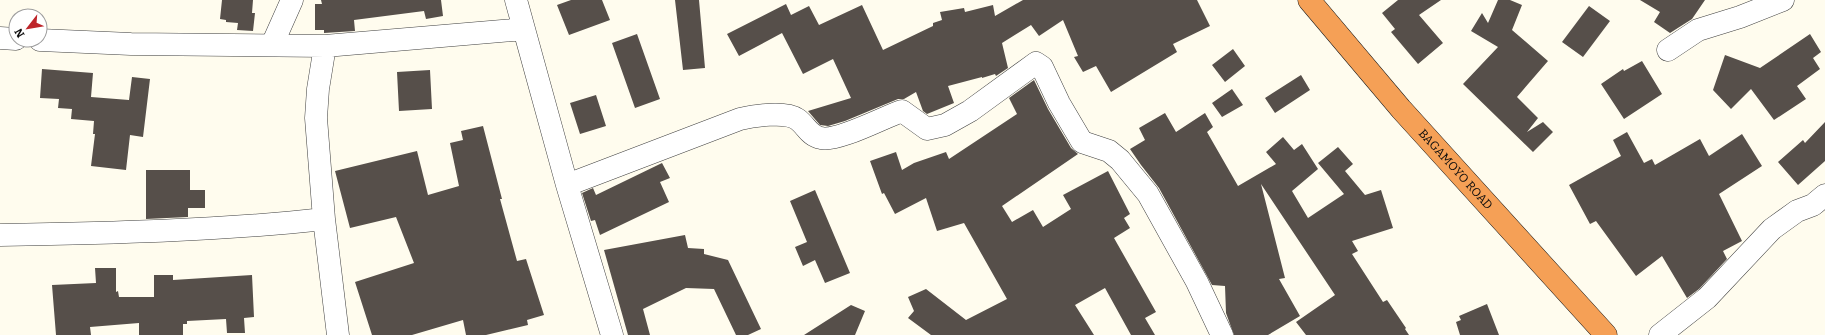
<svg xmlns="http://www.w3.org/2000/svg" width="1825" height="335" font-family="Bitter,serif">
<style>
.building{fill:#564f4a}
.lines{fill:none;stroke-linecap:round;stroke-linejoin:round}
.minor-casing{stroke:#404040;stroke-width:23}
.highway-casing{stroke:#1e1e1e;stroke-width:23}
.minor{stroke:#fff;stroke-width:22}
.highway{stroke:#f5a056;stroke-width:22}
.labels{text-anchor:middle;stroke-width:4;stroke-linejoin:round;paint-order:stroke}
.street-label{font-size:12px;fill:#0d0d0d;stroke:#fff}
</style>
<rect width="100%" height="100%" fill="#fffcee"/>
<path class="building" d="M222,0H253L252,13H255L253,31L237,30L238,23L226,22V20L220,19Z
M321,0H441L443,16L426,19L424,11L354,20L355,31L324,33V30H315V4H322Z
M571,0H602L610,20L569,35L557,5Z
M675,0H699L705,68L683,70Z
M1023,0H1197L1210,26L1173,44L1177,52L1111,92L1096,66L1083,72L1074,57L1078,56L1063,20L1039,36L1031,25L1002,43L1008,68L996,76L995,74L982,78V77L948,86L954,103L927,114L923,111L916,92L904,99H898L845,121L828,126L820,125L808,111L851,98L833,59L803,74L782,33L739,56L727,34L786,4L791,15L809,6L819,25L862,5L883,50L933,26V23L942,20L940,12L964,8L965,12L993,5L995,16Z
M1398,0H1441L1419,15L1443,43L1418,64L1391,32L1395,29L1382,13Z
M1498,0H1510L1522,5L1512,30L1548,61L1517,97L1538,118L1527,132L1543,122L1553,132L1533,152L1463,84L1498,47L1471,31L1482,13L1488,23Z
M1640,0H1705L1692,19L1670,33L1654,22L1660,12Z
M1589,6L1610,21L1583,57L1562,42Z
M637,34L660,99L635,108L612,43Z
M1810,34L1821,52L1813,58L1820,69L1797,86L1806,99L1774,120L1751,89L1731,109L1713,90L1725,55L1760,68Z
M1233,49L1245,66L1225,82L1212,65Z
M1642,61L1662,94L1624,119L1601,84L1623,69L1624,71Z
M42,69L93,73L91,97L129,100L132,77L150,79L143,137L130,135L126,170L91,166L95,134H93L94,121L71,119L72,109L58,108L59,99L40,98Z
M430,70L432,109L399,111L397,72Z
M1301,75L1310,90L1275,113L1265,98Z
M1034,80L1048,109L1071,148L1078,154L1002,206L1012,222L1033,210L1043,227L1071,209L1063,195L1108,171L1130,214L1124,218L1130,228L1114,238L1156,312L1145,318L1155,335H1131L1105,288L1075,305L1094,335H931L908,318L914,311L908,297L926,289L966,320L1007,299L964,223L937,231L926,198L895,214L884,193L882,194L870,161L896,152L902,170L914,163L946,152L949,159L1017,114L1009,98Z
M1232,89L1243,105L1222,117L1212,103Z
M596,95L606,126L580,134L570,103Z
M1165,113L1176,132L1205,113L1213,127L1207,132L1238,186L1276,164L1266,152L1283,137L1294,150L1302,144L1318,169L1292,191L1308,218L1344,194L1318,163L1338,147L1353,164L1345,171L1365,195L1381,190L1393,228L1352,241L1358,251L1352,254L1383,302L1387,300L1406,328L1405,329L1409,335H1306L1296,322L1335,295L1261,184L1285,278L1279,279L1300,316L1268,335H1234L1226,313L1225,286L1212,285L1159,188L1141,165L1130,149L1145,140L1139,128Z
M1825,122V161L1798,185L1778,162L1803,140L1805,143Z
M483,126L502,199H500L517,261L526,259L544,315L527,320L528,325L486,335H466L463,320L412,335H372L355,282L414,263L396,217L350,228L335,171L417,151L428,195L459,186L450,143L463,140L461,131Z
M1627,132L1644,163L1652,159L1655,165L1700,139L1709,156L1742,134L1762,166L1719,194L1742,241L1723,251L1727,259L1699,289L1687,298L1662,256L1636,276L1596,221L1590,224L1569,185L1621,156L1613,140Z
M662,163L670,178L660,182L669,202L600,235L595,220L591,221L582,193L593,188L596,195Z
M146,170H190V190H205V208H188V217L146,219Z
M815,190L850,273L825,283L815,260L803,266L795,247L807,242L790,201Z
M685,235L688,248L704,249V254L728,260L761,329L748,335H736L714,289L686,288L643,309L650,335H628L604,250Z
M95,268H116V292L118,291L119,297H154V275H173V280L252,275L254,317L244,318L245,333H227L226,319L187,321V324H183V335H139V323L90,327L91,335H56L52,285L96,283Z
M1487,304L1499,335H1460L1456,322L1461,320L1459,316Z
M851,305L865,311L855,335H804Z"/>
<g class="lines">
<g class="minor-casing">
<path id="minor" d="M516,0L567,185L612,335
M0,38L16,39
M40,40L131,44L325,46L524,29
M272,45L292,0
M325,46L318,89L316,118L324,219L338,335
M1668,50L1698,30L1740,17L1783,0
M567,185L740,119C754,116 785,111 797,119C806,125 809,136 821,138C838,142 884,117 902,111L927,129L945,125L970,111L1036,63L1042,67L1059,103L1082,142L1109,151L1120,160L1148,194L1197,282L1222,335
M0,235C108,233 216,231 324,219
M1660,335L1707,298L1772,229L1797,211L1813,205L1825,195"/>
</g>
<g class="highway-casing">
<g id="highway">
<path id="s1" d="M1309,0L1401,109L1606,335"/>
</g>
</g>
<use href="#minor" class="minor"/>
<use href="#highway" class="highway"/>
</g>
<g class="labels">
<g class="street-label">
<text dy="4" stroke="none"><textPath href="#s1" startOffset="224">BAGAMOYO ROAD</textPath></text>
</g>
</g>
<g transform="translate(28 28) rotate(239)"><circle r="19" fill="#ffffff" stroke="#9e9e9e"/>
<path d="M0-3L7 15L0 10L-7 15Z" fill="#be252a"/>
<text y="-6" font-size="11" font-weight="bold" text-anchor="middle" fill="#0d0d0d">N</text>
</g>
</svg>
